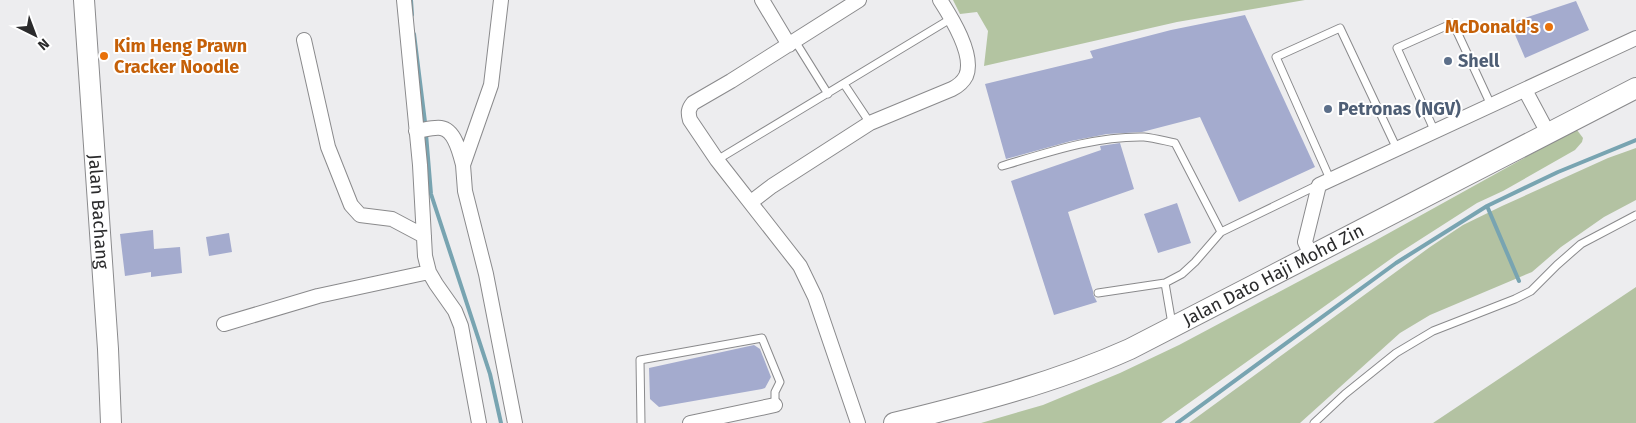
<svg xmlns="http://www.w3.org/2000/svg" width="1636" height="423" font-family="'Fira Sans',sans-serif">
<style>
.green{fill:#b3c2a2}
.forest{fill:#b3c4a1}
.lines{fill:none;stroke-linecap:round;stroke-linejoin:round}
.stream{stroke:#78a4b1;stroke-width:4}
.building{fill:#a4abce}
.lane-casing{stroke:#8a8a8c;stroke-width:9}
.street-casing{stroke:#8a8a8c;stroke-width:16}
.secondary-casing{stroke:#8a8a8c;stroke-width:22}
.lane{stroke:#fff;stroke-width:7}
.street{stroke:#fff;stroke-width:14}
.secondary{stroke:#fff;stroke-width:20}
.food-dot{fill:#e8710a;stroke:#fff;stroke-width:2}
.service-dot{fill:#5c6f8a;stroke:#fff;stroke-width:2}
.labels{text-anchor:middle;stroke-width:4;stroke-linejoin:round;paint-order:stroke}
.food-label{font-size:18px;font-weight:bold;fill:#c56008;stroke:#fff;text-anchor:end}
.service-label{font-size:18px;font-weight:bold;fill:#4e5e75;stroke:#fff;text-anchor:start}
.street-label{font-size:18px;fill:#2b2b2c;stroke:#fff}
</style>
<rect width="100%" height="100%" fill="#ededef"/>
<path class="green" d="M1636,148V200L1604,217L1561,247L1532,272L1430,315L1400,333L1300,423H1189L1430,247L1463,225L1502,206L1608,158Z
M1636,287V423H1433Z"/>
<path class="forest" d="M953,0H1305L1177,22L984,66L988,31L977,12L960,14Z
M1577,130L1583,138L1582,142L1575,150L1503,191L1477,203L1399,253L1161,423H981L1043,405L1120,373L1179,345L1371,243L1569,133Z"/>
<g class="lines">
<path class="stream" d="M411,0L412,15
M414,34L425,122L431,194L490,374L501,423
M1487,206L1519,281
M1177,423L1396,263L1487,206L1558,172L1636,140"/>
</g>
<path class="building" d="M1576,1L1589,30L1525,58L1510,23Z
M1245,15L1315,167L1239,202L1200,117L1142,132L1107,134L1071,141L1006,159L985,84L1093,58L1090,51L1171,30Z
M1120,143L1134,189L1068,212L1093,291V294L1097,302L1054,315L1011,181L1101,150L1100,146Z
M1177,203L1191,243L1158,253L1144,214Z
M153,230L154,249L180,247L182,273L151,277V272L125,276L120,234Z
M229,233L232,252L209,256L206,237Z
M754,345L760,349L771,377L765,388L762,389L659,407L650,399L649,368Z"/>
<g class="lines">
<g class="lane-casing">
<path id="lane" d="M795,41L828,94
M844,84L870,123
M1435,132L1397,48L1453,23L1491,105
M717,160L952,18
M1002,166C1049,152 1095,136 1144,137C1154,138 1165,141 1175,143L1221,232
M1330,179L1276,57L1340,28L1397,149
M1165,283L1172,324
M1098,293L1165,283L1182,274L1195,262L1221,232L1318,185
M641,423L640,360L762,338L780,382L775,392V405
M1314,423L1345,394L1396,353L1433,331L1515,299L1531,291L1557,265L1581,244L1636,215"/>
</g>
<g class="street-casing">
<path id="street" d="M404,0L420,165L425,256L429,272L436,284L455,311L461,326L479,423
M501,0L491,85L463,165L465,191L486,274L515,423
M762,0L789,45
M304,40L328,147L351,205L360,215L392,219L424,236
M1525,90L1548,133
M416,131C424,130 433,127 441,128C455,130 460,153 463,165
M751,202L772,186L870,123L952,89C958,86 963,82 966,76C975,55 951,17 940,0
M1311,255L1305,242L1319,185L1636,38
M224,324L318,296L429,272
M690,423L775,405
M858,423L815,297L800,266L717,160L690,120C688,113 688,109 693,103L731,81L859,0"/>
</g>
<g class="secondary-casing">
<g id="secondary">
<path id="s1" d="M84,0L108,349L111,423"/>
<path id="s2" d="M894,423C975,403 1054,383 1130,349L1636,88"/>
</g>
</g>
<use href="#lane" class="lane"/>
<use href="#street" class="street"/>
<use href="#secondary" class="secondary"/>
</g>
<g class="food-dot">
<circle cx="1549" cy="27" r="5"/>
<circle cx="104" cy="56" r="5"/>
</g>
<g class="service-dot">
<circle cx="1448" cy="61" r="5"/>
<circle cx="1328" cy="109" r="5"/>
</g>
<g class="labels">
<g class="food-label">
<text x="1539" y="33">McDonald's</text>
<text x="114" y="52" text-anchor="start">Kim Heng Prawn<tspan x="114" dy="21">Cracker Noodle</tspan></text>
</g>
<g class="service-label">
<text x="1458" y="67">Shell</text>
<text x="1338" y="115">Petronas (NGV)</text>
</g>
<g class="street-label">
<text dy="6" stroke="none"><textPath href="#s1" startOffset="212">Jalan Bachang</textPath></text>
<text dy="6" stroke="none"><textPath href="#s2" startOffset="409">Jalan Dato Haji Mohd Zin</textPath></text>
</g>
</g>
<g transform="translate(35 35) rotate(138)" stroke="#ffffff" stroke-width="4" paint-order="stroke">
<path d="M0-4L9 19L0 12L-9 19Z" fill="#2b2b2c"/>
<text y="-8" font-size="14" font-weight="bold" text-anchor="middle" fill="#2b2b2c">N</text>
</g>
</svg>
